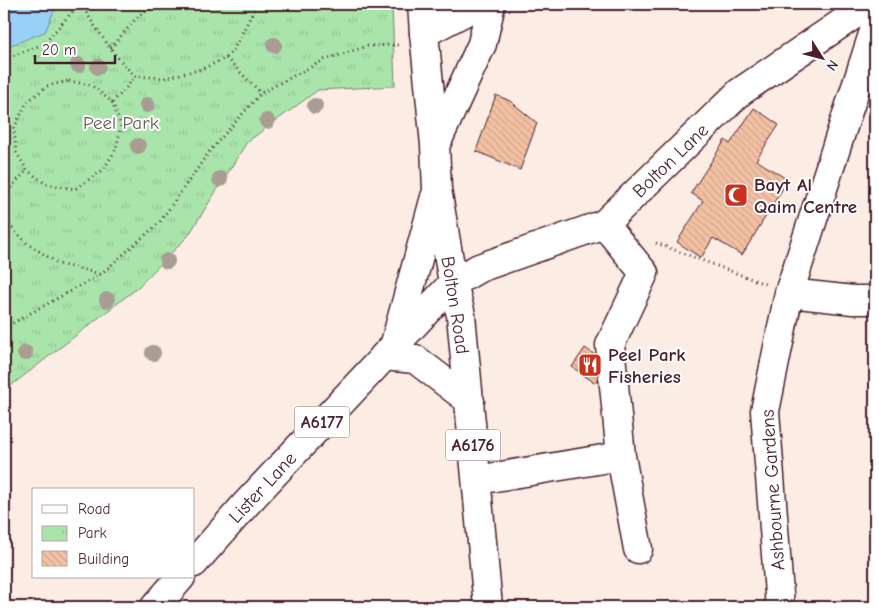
<svg xmlns="http://www.w3.org/2000/svg" width="879" height="611" font-family="'Comic Neue',sans-serif">
<style>
.park{fill:url(#park-tufts);stroke:#7a826b}
.water{fill:#97d1f7;stroke:#788aa5}
.building{fill:url(#building-back-hatch);stroke:#4a1f2b}
.lines{fill:none;stroke-linecap:round;stroke-linejoin:round}
.minor-casing{stroke:#4a1f2b;stroke-width:31}
.major-casing{stroke:#4a1f2b;stroke-width:31}
.highway-casing{stroke:#4a1f2b;stroke-width:31}
.path{stroke:#4a1f2b;stroke-width:3;stroke-dasharray:1 4;stroke-linecap:butt}
.minor{stroke:#fff;stroke-width:28}
.major{stroke:#fff;stroke-width:28}
.highway{stroke:#fff;stroke-width:28}
.tree{fill:#a99c93}
.labels{text-anchor:middle;stroke-width:4;stroke-linejoin:round;paint-order:stroke}
.shield{fill:#fff;stroke:#80626b;stroke-width:1}
.shield-label{font-size:18px;font-weight:bold;fill:#4a1f2b}
.park-label{font-size:19px;fill:#665a51;stroke:#fff}
.street-label{font-size:19px;fill:#4a1f2b;stroke:#fff}
.poi-label{font-size:19px;font-weight:bold;fill:#4a1f2b;stroke:#fff;text-anchor:start}
</style>
<defs>
<pattern id="park-tufts" width="24" height="20" patternUnits="userSpaceOnUse" patternTransform="scale(1.25)"><rect width="24" height="20" fill="#a9e5ab"/><path d="M3 7l-1-3M5 7V3M7 7l1-3M15 17l-1-3M17 17v-4M19 17l1-3" fill="none" stroke="#93c493"/></pattern>
<pattern id="building-back-hatch" width="6" height="6" patternUnits="userSpaceOnUse" patternTransform="scale(1.25)"><rect width="6" height="6" fill="#f3c1a4"/><path d="M-1 5l2 2M0 0l6 6M5-1l2 2" fill="none" stroke="#d2a58d"/></pattern>
</defs>
<rect width="100%" height="100%" fill="#fbece4"/>
<filter id="ink" filterUnits="userSpaceOnUse"><feTurbulence type="fractalNoise" baseFrequency=".02" numOctaves="2"/><feDisplacementMap in="SourceGraphic" scale="10" xChannelSelector="R" yChannelSelector="G"/><feConvolveMatrix kernelMatrix="1 2 1 2 8 2 1 2 1" color-interpolation-filters="sRGB"/></filter>
<g filter="url(#ink)">
<path class="park" d="M4,4H392L395,86L318,90L247,142L188,236L136,289L4,391Z"/>
<path class="water" d="M4,4H56V6L45,32L14,44L4,46Z"/>
<path class="building" d="M496,95L510,101L537,123L520,170L476,151Z
M754,108L779,125L756,160L788,180L742,255L713,238L701,258L677,242L703,201L691,193L725,140L730,144Z
M585,348L595,355L598,378L595,383L572,367Z"/>
<g class="lines">
<g class="minor-casing">
<path id="minor" d="M422,4L424,33
M604,224L644,273L610,345L621,456L638,549
M453,283L479,268L604,224L740,92L870,4
M789,293L853,300H875
M477,480L621,456
M780,607L765,411L789,293L875,28"/>
</g>
<g class="major-casing">
<path id="major" d="M453,283L461,315L488,607
M384,356L415,359L470,401"/>
</g>
<g class="highway-casing">
<path id="highway" d="M436,144L482,44L491,4
M395,343L435,197
M194,563L246,504L453,283L437,189L435,145L424,33L464,12L469,4
M155,607L181,577"/>
</g>
<path class="path" d="M81,4C97,30 113,55 135,76L164,78L202,69L226,58L234,49L257,4
M111,48L139,15L161,4
M226,58L261,93
M4,59L44,44L79,4
M69,81L91,85L112,102L121,126L116,149L103,170L75,189L46,184L27,170L16,152L14,128L27,102L47,86Z
M112,102L123,92L135,76
M4,195L27,170
M4,200L9,225L28,244L59,264L100,274
M656,243L765,284
M4,328L101,274L159,223L209,152L261,93L324,60L367,46L398,45"/>
<use href="#minor" class="minor"/>
<use href="#major" class="major"/>
<use href="#highway" class="highway"/>
</g>
<g class="tree">
<circle cx="274" cy="45" r="8"/>
<circle cx="78" cy="65" r="8"/>
<circle cx="98" cy="67" r="8"/>
<circle cx="147" cy="105" r="8"/>
<circle cx="315" cy="106" r="8"/>
<circle cx="267" cy="121" r="8"/>
<circle cx="138" cy="146" r="8"/>
<circle cx="220" cy="179" r="8"/>
<circle cx="167" cy="261" r="8"/>
<circle cx="107" cy="300" r="8"/>
<circle cx="25" cy="353" r="8"/>
<circle cx="153" cy="353" r="8"/>
</g>
</g>
<defs>
<g id="mosque-square" transform="scale(1.25)"><rect x="-9" y="-9" width="18" height="18" rx="4" fill="#c8321e" stroke="#fff"/><path d="M3.5-4.9A6 6 0 1 0 3.5 4.9A5 5 0 1 1 3.5-4.9Z" fill="#fff"/></g>
<g id="restaurant-square" transform="scale(1.25)"><rect x="-9" y="-9" width="18" height="18" rx="4" fill="#c8321e" stroke="#fff"/><path d="M-5-6h1v4h1v-4h1v4h1v-4h1v5L-1.5 .5V6h-2V.5L-5-1ZM5-6V6H3V1.5H1.5Q1.5-4 5-6Z" fill="#fff"/></g>
</defs>
<g fill-rule="evenodd">
<use href="#mosque-square" x="736" y="195"/>
<use href="#restaurant-square" x="590" y="365"/>
</g>
<g class="labels">
<g class="shield">
<rect x="294.5" y="406.5" width="55" height="31" rx="4"/>
<rect x="445.5" y="429.5" width="55" height="31" rx="4"/>
</g>
<g class="shield-label">
<text x="322" y="428">A6177</text>
<text x="473" y="451">A6176</text>
</g>
<g class="park-label">
<text x="121" y="129">Peel Park</text>
</g>
<g class="street-label">
<text transform="translate(670 160) rotate(-44)" y="7">Bolton Lane</text>
<text transform="translate(456 305) rotate(81)" y="7">Bolton Road</text>
<text transform="translate(262 487) rotate(-47)" y="7">Lister Lane</text>
<text transform="translate(772 490) rotate(-94)" y="7">Ashbourne Gardens</text>
</g>
<g class="poi-label">
<text x="754" y="191">Bayt Al<tspan x="754" dy="22">Qaim Centre</tspan></text>
<text x="608" y="361">Peel Park<tspan x="608" dy="22">Fisheries</tspan></text>
</g>
</g>
<rect width="879" height="611" fill="none" stroke="#fff" stroke-width="20"/>
<rect x="10" y="10" width="859" height="591" fill="none" stroke="#4a1f2b" stroke-width="2" filter="url(#ink)"/>
<rect x="32" y="488" width="162" height="90" fill="#ffffff" stroke="#b7a5aa"/>
<rect x="42" y="505" width="25" height="8" fill="#ffffff" stroke="#b7a5aa"/>
<text x="78" y="514" font-size="15" fill="#4a1f2b">Road</text>
<rect x="42" y="526" width="25" height="15" fill="url(#park-tufts)" stroke="#b7a5aa"/>
<text x="78" y="538" font-size="15" fill="#4a1f2b">Park</text>
<rect x="42" y="551" width="25" height="15" fill="url(#building-back-hatch)" stroke="#b7a5aa"/>
<text x="78" y="564" font-size="15" fill="#4a1f2b">Building</text>
<g transform="translate(822 58) rotate(126)" stroke="#ffffff" stroke-width="4" paint-order="stroke">
<path d="M0-4L9 19L0 12L-9 19Z" fill="#4a1f2b"/>
<text y="-8" font-size="14" font-weight="bold" text-anchor="middle" fill="#4a1f2b">N</text>
</g>
<path d="M35 55v8h80v-8" fill="none" stroke="#4a1f2b" stroke-width="2.5"/>
<text x="42" y="55" font-size="15" fill="#4a1f2b" stroke="#ffffff" stroke-width="4" paint-order="stroke">20 m</text>
</svg>
